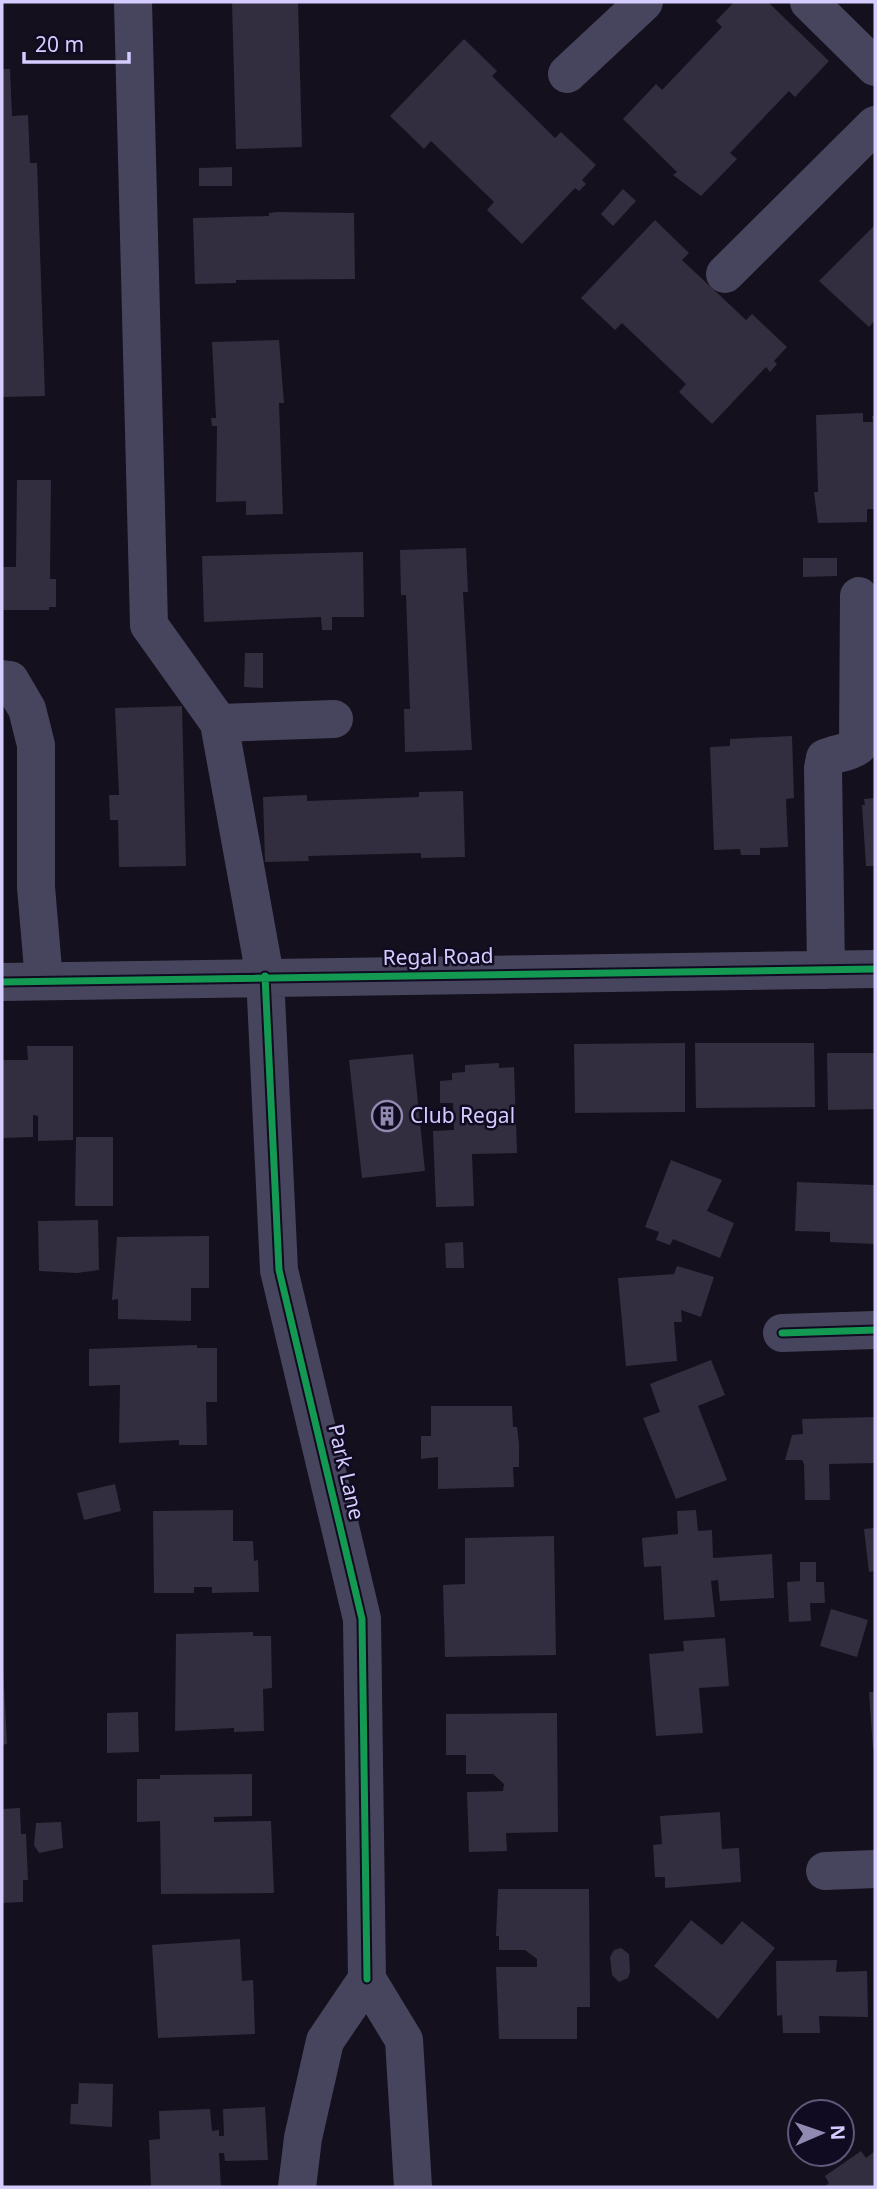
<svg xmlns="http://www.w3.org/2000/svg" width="877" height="2189" font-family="'Noto Sans',sans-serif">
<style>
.building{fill:#322e3f}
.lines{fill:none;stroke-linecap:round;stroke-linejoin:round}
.minor{stroke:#47455e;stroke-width:38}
.cycleway-casing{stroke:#110b22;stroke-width:11}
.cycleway{stroke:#139951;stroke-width:7}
.labels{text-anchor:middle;stroke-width:5;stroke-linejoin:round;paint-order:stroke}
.street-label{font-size:21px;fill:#d5ccff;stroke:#110b22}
.poi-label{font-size:21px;fill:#d5ccff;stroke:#110b22;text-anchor:start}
</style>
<rect width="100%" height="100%" fill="#14101d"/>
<path class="building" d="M232,2H298L302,147L236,149Z
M734,2H768L829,61L795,97L789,91L730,153L737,159L701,196L673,175L677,172L623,119L656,84L662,90L722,27L716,21Z
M464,39L497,71L492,76L555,138L561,132L596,165L582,180L586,184L579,191L575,188L522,244L487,210L494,202L431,141L424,149L390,116Z
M2,69H10L12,116L28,115L30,163H37L45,396L2,397Z
M232,167V186H199V168Z
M623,189L636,201L613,226L601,214Z
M277,212L354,213L355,279L236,280V283L195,284L193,218L269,216V213Z
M655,220L689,253L682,260L746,320L752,314L787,347L774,361L777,364L770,372L766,367L712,424L679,392L686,384L622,323L615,330L581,298Z
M875,225V320L869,327L819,281Z
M279,340L284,403H279L283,514L246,515V501L216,502L217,426H212L211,418H216L212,342Z
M863,413V422H873L872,416H875V509H867V522L818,523L814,492H818L816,415Z
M17,480H51L50,579H56V607H49V610H2V567H16Z
M466,548L468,592H463L472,750L405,752L404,709H410L406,595H401L400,550Z
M363,552L364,617H332V630H322L321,617L204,622L202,556Z
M803,558H837V576L803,577Z
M245,653H263V688L244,687Z
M182,706L186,866L119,867L118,820H110L109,795H119L115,708Z
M792,736L794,798L786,799L788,847L760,848V855H741L740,849L714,850L710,747L730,746V739Z
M463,791L465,857L421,858V853L308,856L309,861L265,862L263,797L307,795V801L419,797V792Z
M875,798V866H866L862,805H865L864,799Z
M685,1043V1112L575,1113L574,1044Z
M695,1043H814L815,1107L696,1108Z
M27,1046H73V1140L38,1141V1116L33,1115V1137L2,1138V1060H28Z
M827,1053H875V1109L828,1110Z
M413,1054L425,1171L362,1178L349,1060Z
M499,1063V1068L514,1067L517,1153L472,1154L474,1206L436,1207L433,1131L454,1130L453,1103H440V1081L452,1080V1073L465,1072V1065Z
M76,1137H113V1206H75Z
M671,1160L722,1180L707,1211L734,1223L720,1258L673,1239L670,1245L656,1240L659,1232L645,1227Z
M797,1182L875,1185V1244L830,1242V1232L795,1231Z
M98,1220L99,1270L77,1273L39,1271L38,1221Z
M209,1236V1288H191V1321L118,1319V1299L112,1300L117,1237Z
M463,1242L464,1268H446L445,1243Z
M677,1266L714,1277L701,1317L681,1310L682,1322H674L677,1361L626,1366L618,1278L674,1274Z
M197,1345V1348H217V1402H206L207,1445H179V1440L119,1443L120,1385L89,1386V1349Z
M711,1360L725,1395L698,1406L727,1480L676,1499L643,1418L660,1412L650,1384Z
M431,1406H512L513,1427H517L519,1444V1467H513L514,1487L438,1489V1457L421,1459V1436H431Z
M875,1417V1463L829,1464L830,1500H805L804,1464L802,1460H785L792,1435L803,1434L802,1419Z
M115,1484L121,1511L84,1520L77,1493Z
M233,1510V1541H253L254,1561L258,1560L259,1592L212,1593V1587H194V1593H154L153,1511Z
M696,1510L698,1531L712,1530L713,1558L772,1554L774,1598L720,1601L718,1580L711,1581L715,1617L664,1620L661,1566L644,1567L642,1538L678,1534L677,1511Z
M875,1528V1571L869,1572L864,1529Z
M554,1536L556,1655L445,1657L443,1585L465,1584V1538Z
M800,1562H816V1582H824L825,1603H810L811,1621L789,1622L787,1582L800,1581Z
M831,1609L868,1620L857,1657L820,1646Z
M253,1632V1636H271L272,1688L263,1689L264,1731L234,1732V1728L175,1731L176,1634Z
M725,1638L729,1686L699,1688L703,1733L656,1736L649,1654L684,1651L683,1641Z
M2,1647L7,1744L2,1745Z
M869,1692H875V1749H873Z
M138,1712L139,1752L107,1753V1713Z
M557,1713L558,1832L506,1833L507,1851L469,1852L467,1792L503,1791L504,1784L493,1774H466V1755H446V1714Z
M252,1774V1816L214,1817V1822L271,1821L274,1893L161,1894L160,1821L137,1822V1779H160V1775Z
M20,1808L21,1834H26L28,1880H23V1902L2,1903V1809Z
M720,1812L722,1849L739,1848L741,1882L665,1888V1877H655L653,1845L662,1844L660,1816Z
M61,1822L63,1848L39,1853L34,1845L36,1823Z
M498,1889H589L590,2007H577V2039H499L496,1967H537V1959L525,1950H499V1936H496Z
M691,1920L722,1945L742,1921L775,1948L718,2019L654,1966Z
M240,1939L242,1981L253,1980L255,2034L158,2038L152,1945Z
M621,1948L629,1954L630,1972L628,1978L619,1982L612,1975L610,1957L614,1950Z
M837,1960L836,1972L867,1971L868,2017L819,2016L820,2033H783L782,2015L777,2016L776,1961Z
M79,2083L113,2084L112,2127L70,2124L71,2104H78Z
M265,2107L268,2160L225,2161L224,2153H219L221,2187H151L149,2140L160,2139L159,2111L210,2109L212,2131L219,2130V2136H224L223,2109Z
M861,2151L866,2158L875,2151V2187H824L829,2183L825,2176Z"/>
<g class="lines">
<path class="minor" d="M133,2L149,625L219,723L265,976L279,1270L362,1619L367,1979
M809,2L875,67
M567,74L644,2
M725,274L875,125
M2,679L10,680L27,709L36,745V887L44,981
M219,723L334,719
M826,970L823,768L825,758C837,753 849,753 858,746L859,596
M2,982L875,969
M782,1333L875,1330
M825,1871L875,1869
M367,1979L404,2040L413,2187
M297,2187L303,2138L325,2041L367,1979"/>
<g class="cycleway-casing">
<path id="cycleway" d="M265,976L279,1270L362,1619L367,1979
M2,982L875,969
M782,1333L875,1330"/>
</g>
<use href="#cycleway" class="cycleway"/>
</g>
<defs>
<g id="building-ring" transform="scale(1.575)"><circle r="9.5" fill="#110b22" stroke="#918ab0" stroke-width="1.5"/><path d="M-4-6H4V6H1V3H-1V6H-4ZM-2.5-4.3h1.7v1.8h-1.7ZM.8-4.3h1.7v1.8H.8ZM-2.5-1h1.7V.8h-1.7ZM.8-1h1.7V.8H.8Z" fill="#918ab0"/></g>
</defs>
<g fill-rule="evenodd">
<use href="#building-ring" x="387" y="1116"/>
</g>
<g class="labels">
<g class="street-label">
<text transform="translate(438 957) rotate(-1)" y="7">Regal Road</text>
<text transform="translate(346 1472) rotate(77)" y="7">Park Lane</text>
</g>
<g class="poi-label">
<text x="410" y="1123">Club Regal</text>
</g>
</g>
<rect width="877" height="2189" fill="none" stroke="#d5ccff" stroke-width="7"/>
<g transform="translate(821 2133) rotate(88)"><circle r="33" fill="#110b22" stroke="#5f587a" stroke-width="2"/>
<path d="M0-5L12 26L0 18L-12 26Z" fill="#918ab0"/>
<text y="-10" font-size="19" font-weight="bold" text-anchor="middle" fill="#d5ccff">N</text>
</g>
<path d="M24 52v10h105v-10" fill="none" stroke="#d5ccff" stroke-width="3.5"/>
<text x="35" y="52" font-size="21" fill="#d5ccff" stroke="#110b22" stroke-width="5" paint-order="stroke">20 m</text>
</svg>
